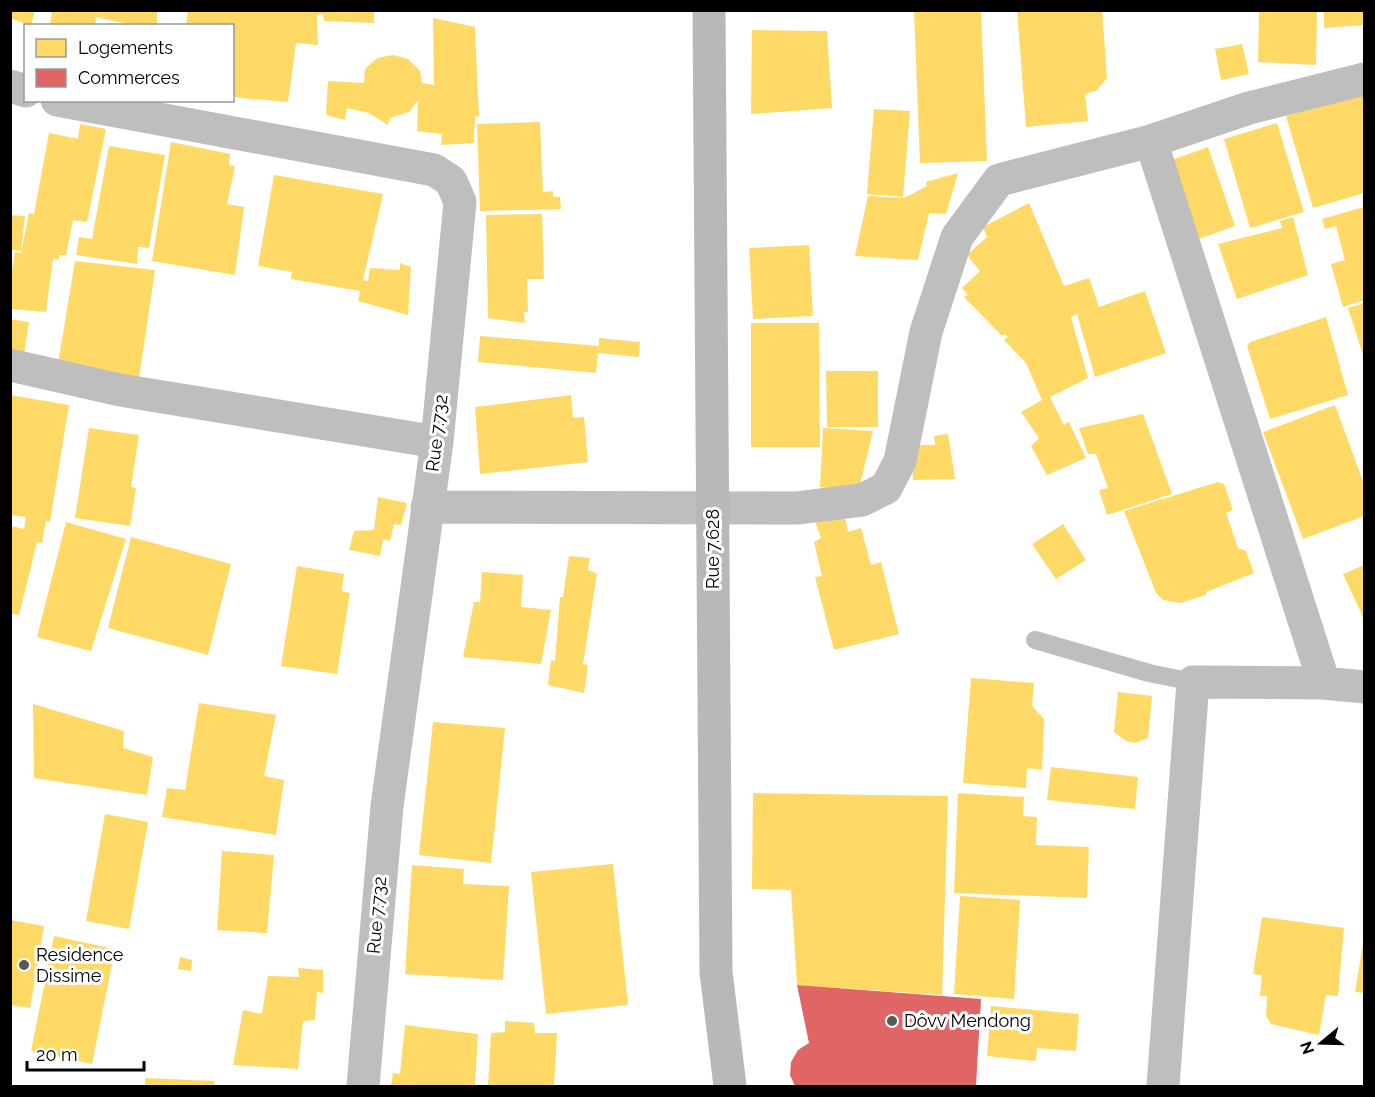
<svg xmlns="http://www.w3.org/2000/svg" width="1375" height="1097" font-family="Raleway,sans-serif">
<style>
.homes{fill:#ffd966}
.shops{fill:#e06666}
.lines{fill:none;stroke-linecap:round;stroke-linejoin:round}
.service{stroke:#bebebe;stroke-width:18}
.minor{stroke:#bebebe;stroke-width:33}
.secondary{stroke:#b8b8b8;stroke-width:33}
.poi-dot{fill:#595959;stroke:#fff;stroke-width:2}
.labels{text-anchor:middle;stroke-width:6;stroke-linejoin:round;paint-order:stroke}
.street-label{font-size:18px;fill:#000;stroke:#fff}
.poi-label{font-size:18px;fill:#000;stroke:#fff;text-anchor:start}
</style>
<rect width="100%" height="100%" fill="#fff"/>
<path class="homes" d="M10,10H35L31,26L10,18Z
M52,10H157V26H137L96,17L95,26H50Z
M188,10H374V23L324,21L323,14L317,15L318,45L296,43L288,102L232,97V26H186Z
M914,10H981L987,161L920,163Z
M1017,10H1102L1107,78L1096,91L1085,94L1088,121L1026,127Z
M1259,10H1317L1316,65L1258,62Z
M1324,10H1364V25L1324,28Z
M433,18L475,27L479,117L475,116L474,143L441,145L442,134L417,131L418,100L409,112L390,118L388,125L369,113L347,108L345,120L326,115L328,81L364,83L365,69L377,58L393,55L408,59L420,71L422,83L434,85Z
M752,30L827,31L832,108L751,114Z
M1242,44L1249,74L1221,80L1215,49Z
M1364,93V193L1313,208L1286,116Z
M874,109L910,111L903,197L867,194Z
M540,122L543,192L553,191V197H560L561,209L480,211L477,124Z
M1277,123L1304,212L1250,228L1224,139Z
M80,124L106,129L87,222L73,220L66,255H59V260L53,258L46,312L10,309V283L15,252L21,253L29,213L34,214L49,133L78,139Z
M171,142L230,154L229,165L235,166L227,204L244,207L235,275L152,261Z
M109,146L165,155L149,248L138,247L137,264L76,255L79,237L92,239Z
M1208,147L1235,226L1196,240L1169,161Z
M958,173L946,214L929,213L918,260L855,256L868,196L904,198L927,186L926,182Z
M274,175L383,194L363,280L368,281L370,268L400,270V263L411,267L408,315L358,301L360,291L291,279L292,272L258,266Z
M1029,203L1064,286L1089,278L1099,307L1145,291L1166,353L1095,377L1077,314L1071,317L1088,378L1050,397L1064,425L1069,422L1086,458L1047,475L1031,446L1039,438L1021,412L1042,400L1026,363L1004,340L1008,337L1004,334L1002,336L964,297L968,295L962,288L980,271L967,255L987,237L983,227Z
M1364,207V300L1343,307L1331,264L1345,260L1336,226L1325,229L1322,219Z
M542,214L544,279H527L528,312H524L525,323L488,318L486,215Z
M10,215L25,216L21,251L10,250Z
M1293,217L1308,275L1237,299L1218,244L1282,228L1280,221Z
M809,245L813,316L753,319L749,248Z
M75,261L155,270L139,378L57,370Z
M1364,303V358L1348,308Z
M1326,317L1348,395L1270,419L1247,346L1250,342Z
M10,319L29,322L24,354L10,352Z
M751,323H819L820,447H751Z
M480,336L599,346V338L640,342L639,357L598,353L596,373L478,362Z
M826,371H878V427H827Z
M10,395L69,405L50,522L46,521L42,543L37,542L19,615L10,613V526L24,529L26,517L10,515Z
M571,395L573,418L584,417L588,462L480,474L475,407Z
M1335,405L1364,484V516L1303,539L1263,432Z
M1143,414L1172,494L1107,515L1099,490L1108,488L1096,454H1088L1079,428Z
M89,428L139,435L131,487L136,488L130,526L75,518Z
M823,428L873,431L858,493L820,487Z
M948,434L955,479L913,480L912,445H935L934,436Z
M1218,482L1224,484L1233,510L1226,513L1238,548L1246,551L1254,573L1206,592V595L1180,603L1163,600L1156,593L1124,511Z
M378,497L407,503L401,525L394,524L390,541L383,539L380,556L349,550L354,531L374,530Z
M844,513L848,532L861,528L871,565L881,562L899,634L834,650L815,577L822,576L814,542L821,538L815,521Z
M66,522L126,539L91,651L37,637Z
M1063,524L1086,560L1056,579L1032,544Z
M131,537L231,564L208,655L108,628Z
M569,556L590,558L588,570L597,574L583,664L588,665L584,693L548,685L551,660L555,661L560,597H563Z
M1364,565V619L1343,574Z
M297,566L344,574L342,591L350,593L337,674L281,666Z
M482,572L523,575L521,607L551,610L541,664L463,657L474,602H480Z
M971,678L1034,683L1032,706L1044,719L1042,770L1027,768L1026,788L963,783Z
M1118,692L1152,696L1148,738L1135,743L1126,741L1114,732Z
M199,703L276,715L264,776L284,780L276,835L162,817L167,788L185,790Z
M33,704L124,731L123,748L153,757L147,795L34,778Z
M433,722L505,728L491,863L419,855Z
M1051,767L1138,777L1135,809L1047,800Z
M753,793L948,796L942,995L797,985L791,890L752,889Z
M958,793L1024,797L1023,816L1037,817L1036,845L1089,847L1087,898L954,893Z
M105,814L148,822L129,929L86,921Z
M222,851L274,855L267,933L217,930Z
M613,864L628,1005L546,1014L531,872Z
M412,865L464,869L463,884L509,886L503,980L405,974Z
M960,896L1020,900L1014,999L954,994Z
M1262,917L1344,928L1338,996L1326,995L1319,1035L1271,1024L1266,1016L1267,996H1260L1262,975L1253,974Z
M10,920L44,926L30,1008L10,1005Z
M54,936L115,949L92,1064L31,1051Z
M1363,944H1364V993L1355,992Z
M180,957L192,960L191,971L178,969Z
M298,968L323,970V993L317,992L315,1020L303,1021L298,1069L233,1065L243,1010L262,1014L268,976L299,977Z
M991,1006L1079,1014L1076,1051L1037,1048L1036,1061L987,1056Z
M505,1021L534,1023L535,1033H557L554,1086H488L491,1033L505,1032Z
M405,1025L478,1034L475,1086H391L393,1073L400,1074Z
M145,1078L215,1081L214,1086H145Z"/>
<path class="shops" d="M797,985L981,999L976,1086H795L790,1075L791,1062L798,1050L809,1043Z"/>
<g class="lines">
<path class="service" d="M1035,640L1149,673L1193,682"/>
<path class="minor" d="M10,86L26,91
M57,100L434,170L451,181L460,202L437,442L387,806L363,1086
M1151,141L1324,683
M10,365L120,390L437,442
M427,507L797,508L862,500L886,488L900,461L926,332L957,237L999,180L1151,141L1249,108L1364,79
M1163,1086L1193,682L1324,683L1364,687"/>
<path class="secondary" d="M709,10L716,972L730,1086"/>
</g>
<g class="poi-dot">
<circle cx="24" cy="965" r="6"/>
<circle cx="892" cy="1021" r="6"/>
</g>
<g class="labels">
<g class="street-label">
<text transform="translate(437 433) rotate(-83)" y="6">Rue 7.732</text>
<text transform="translate(713 549) rotate(-90)" y="6">Rue 7.628</text>
<text transform="translate(377 915) rotate(-85)" y="6">Rue 7.732</text>
</g>
<g class="poi-label">
<text x="36" y="961">Residence<tspan x="36" dy="21">Dissime</tspan></text>
<text x="904" y="1027">Dôvv Mendong</text>
</g>
</g>
<rect width="1375" height="1097" fill="none" stroke="#000000" stroke-width="24"/>
<rect x="24" y="24" width="210" height="78" fill="#ffffff" stroke="#999999" stroke-width="1.5"/>
<rect x="36" y="39" width="30" height="18" fill="#ffd966" stroke="#999999" stroke-width="1.5"/>
<text x="78" y="54" font-size="18" fill="#000000">Logements</text>
<rect x="36" y="69" width="30" height="18" fill="#e06666" stroke="#999999" stroke-width="1.5"/>
<text x="78" y="84" font-size="18" fill="#000000">Commerces</text>
<g transform="translate(1321 1043) rotate(251)" stroke="#ffffff" stroke-width="4.5" paint-order="stroke">
<path d="M0-4.5L10 22L0 15L-10 22Z" fill="#000000"/>
<text y="-9" font-size="16" font-weight="bold" text-anchor="middle" fill="#000000">N</text>
</g>
<path d="M27 1061v9h117v-9" fill="none" stroke="#000000" stroke-width="3"/>
<text x="36" y="1061" font-size="18" fill="#000000" stroke="#ffffff" stroke-width="4.5" paint-order="stroke">20 m</text>
</svg>
